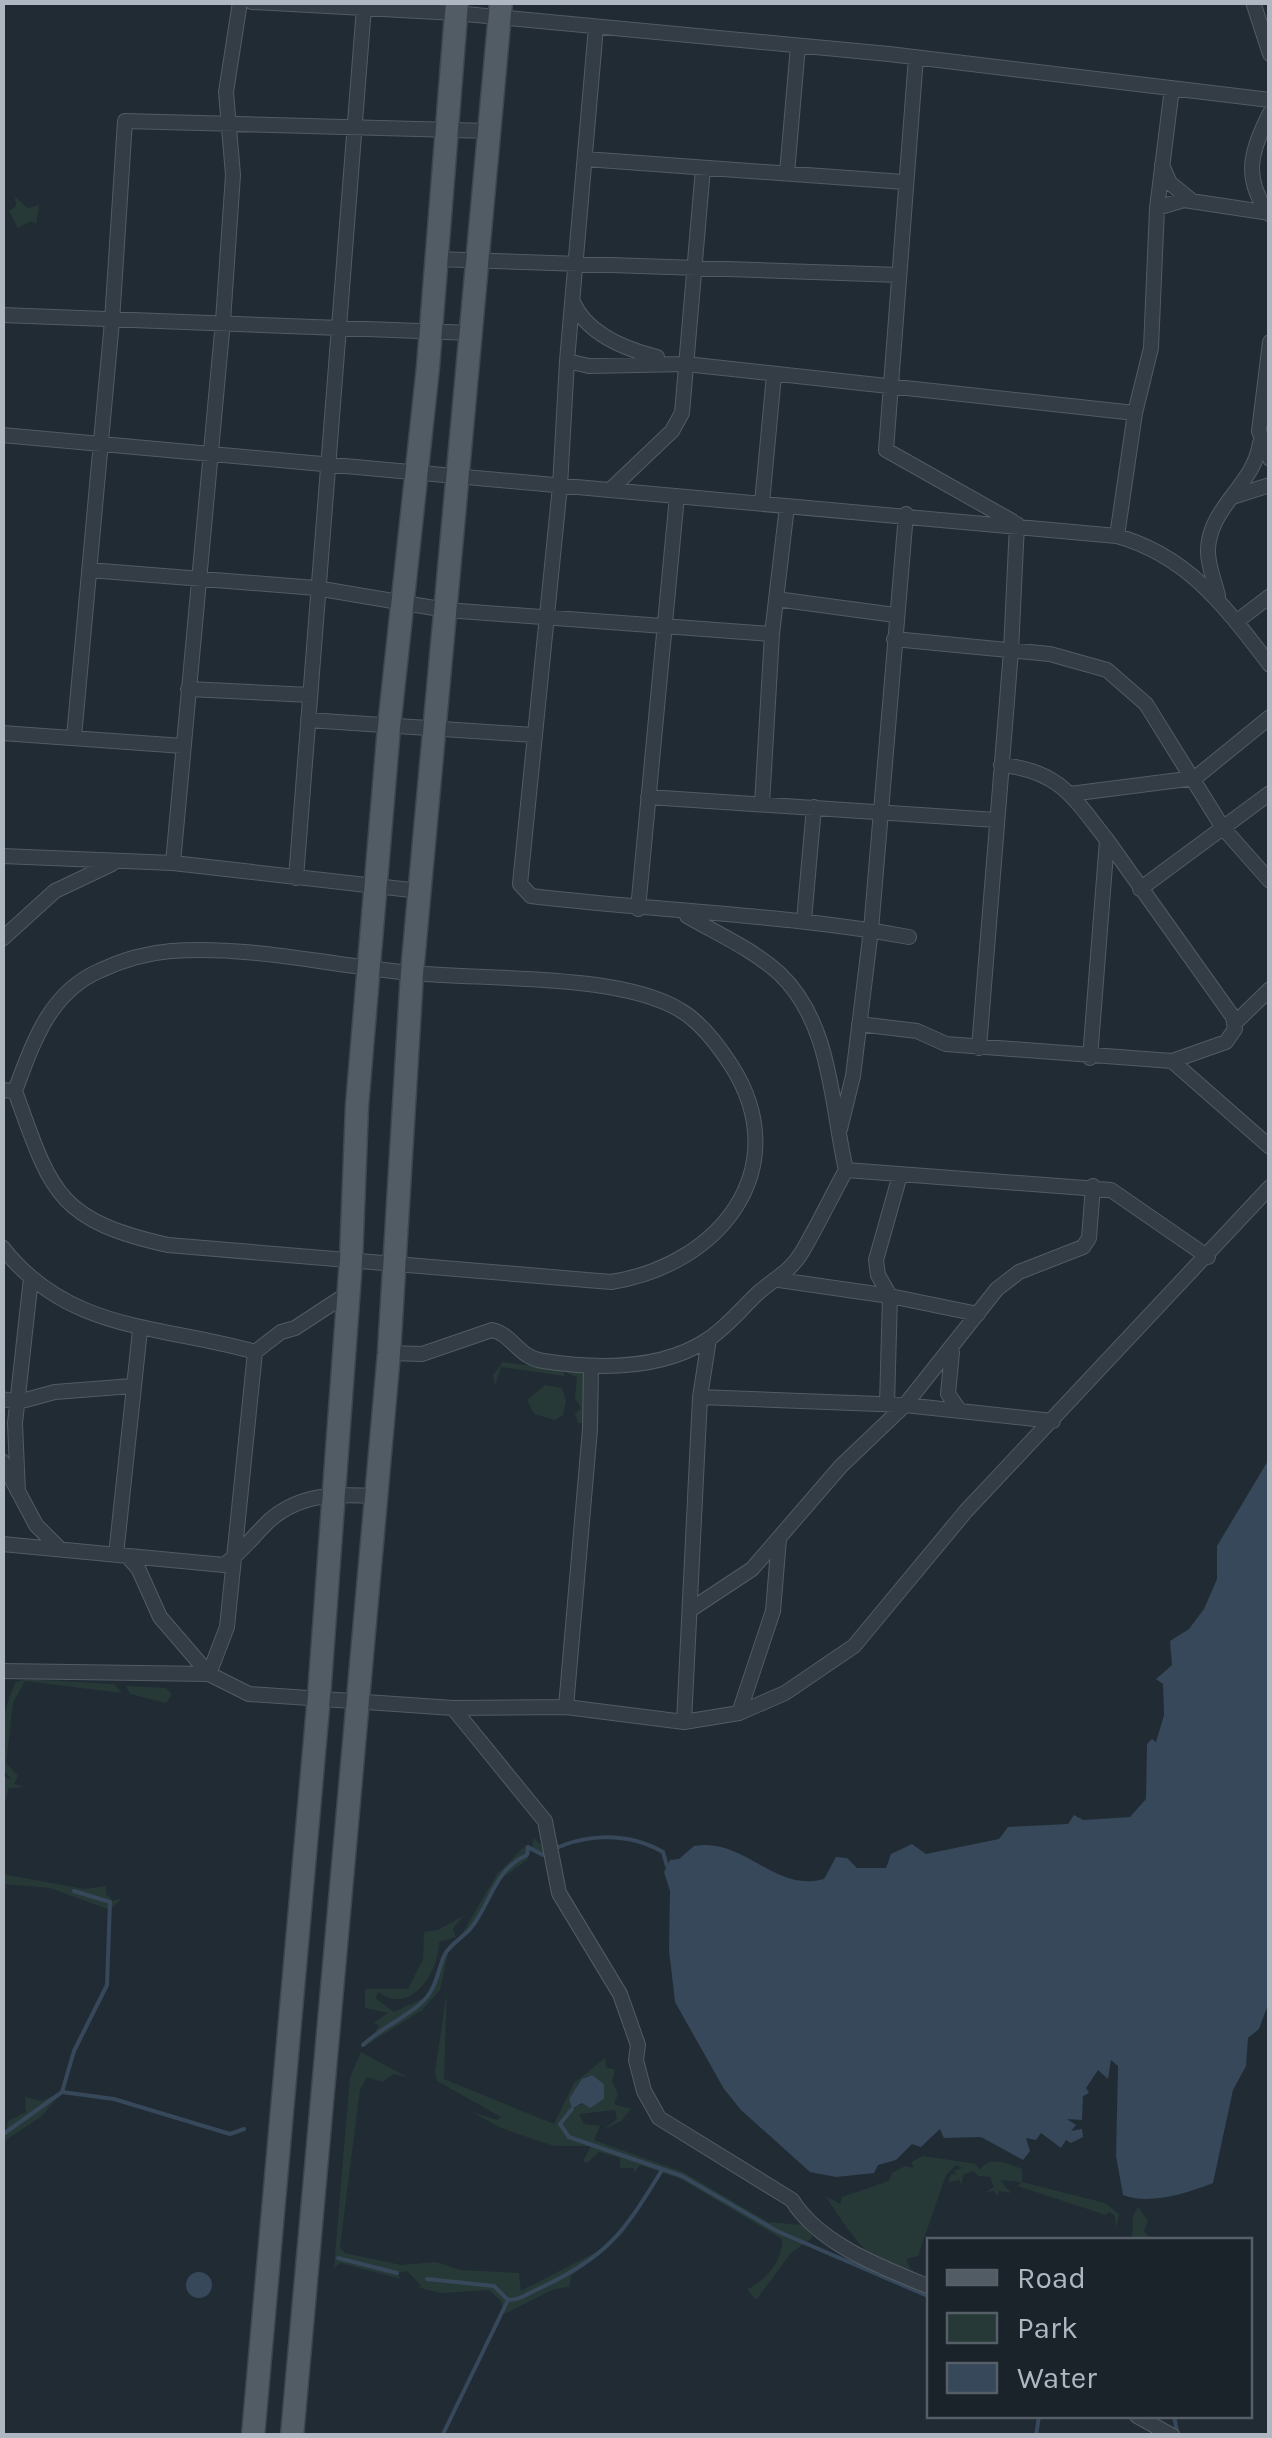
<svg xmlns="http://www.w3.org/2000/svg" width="1272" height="2438" font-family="Karla,sans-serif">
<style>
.green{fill:#263937;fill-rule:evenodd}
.water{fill:#36485a}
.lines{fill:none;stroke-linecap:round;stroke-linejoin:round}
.stream{stroke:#36485a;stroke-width:4}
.minor-casing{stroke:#525b63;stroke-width:16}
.primary-casing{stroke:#3e464f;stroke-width:25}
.minor{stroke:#343d45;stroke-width:14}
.primary{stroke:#525c65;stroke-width:22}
</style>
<rect width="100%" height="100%" fill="#212b34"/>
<path class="green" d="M15,197L28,208L39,205L36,224L31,221L18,228L9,211L16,206Z
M503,1362L583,1372L584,1423H578L575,1414L581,1408L575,1398L577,1377L563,1371L565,1376L501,1367L495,1386L493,1375Z
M545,1385L562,1388L566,1400L563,1415L555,1420L534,1414L527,1400Z
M27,1679L114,1684L122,1693L25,1681L13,1703L6,1763L18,1776L14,1784L25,1787L9,1788L3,1810V1776L12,1780L3,1770C2,1740 1,1710 16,1682Z
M126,1686L166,1688L172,1694L166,1703L130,1694Z
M534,1838L547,1850L546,1859L532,1849L527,1860L499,1880L477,1924L448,1953L440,1990L422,2010L365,2046L379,2026L374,2023L388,2013L365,2008V1989H408L423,1959L424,1932L438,1930L463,1916L453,1929L456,1937L439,1942C439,1970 412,2017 379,1992L375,1998L394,2012L424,1998L437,1981L441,1957L462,1934L497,1874L526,1845L532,1847Z
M2,1874L84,1889L106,1886V1894L113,1901L122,1898L110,1910L50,1888L3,1884Z
M447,1990L444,2079L554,2124L574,2083L605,2058L606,2067L615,2070L612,2081L618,2094L614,2104L631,2109L621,2121L603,2130L617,2119L615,2110L579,2114L584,2124L600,2126L594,2140L683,2172L768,2222L803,2225L813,2237L791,2253L756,2300L747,2289C765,2283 784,2258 782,2239L681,2179L640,2165L633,2174L634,2168H620V2158L599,2152L587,2163L583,2161L591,2146H554L501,2128L472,2112L497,2120L501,2117L437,2081L435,2073ZM587,2076L598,2082L583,2104L572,2109L569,2099Z
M361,2052L409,2078L393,2074L383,2082L367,2077L360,2089L340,2247L345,2253L401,2265L436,2262L460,2270L519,2273L521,2291L600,2250L632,2219L623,2233L571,2276L569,2287L554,2289L504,2314L501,2301L489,2290L441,2293L417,2287L422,2286L407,2271L398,2273L400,2279L341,2263L334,2268L350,2077Z
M62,2092L42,2116L3,2142L8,2121L26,2112L25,2097L41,2101Z
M923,2156L976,2164L980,2170C990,2154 1010,2165 1022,2169V2182L1105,2203L1119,2214L1116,2228L1115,2216L1109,2212L1106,2215L1018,2186L1021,2182L1000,2180L1011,2193L999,2191L998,2197L994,2191L986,2192L994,2187L990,2177L978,2176L974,2171L964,2174L961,2184L959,2180L948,2182L951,2174H957L953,2171L962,2168L956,2165L946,2175L918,2256L906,2259L911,2270C868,2269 848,2228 825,2196L840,2204L842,2197L889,2181L892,2173L905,2166L914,2168L911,2162Z
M1138,2207L1148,2221L1144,2231L1151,2240H1132L1133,2216Z"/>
<path class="water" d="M1269,1459V2002L1259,2029L1248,2038L1246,2066L1233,2090L1213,2183C1186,2194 1148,2205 1123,2195L1116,2156L1118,2066L1111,2060L1108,2079L1098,2070L1086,2088L1089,2093L1083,2096L1082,2120L1067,2119L1076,2125L1071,2131L1082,2129L1083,2137L1071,2143L1066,2140L1061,2148L1041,2133L1036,2140L1026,2138L1030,2151L1023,2160L981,2137L944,2138L940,2129L921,2147L912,2144L896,2160L878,2165L874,2173L836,2177L810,2172L741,2110L724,2089L675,2002L669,1950L670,1891L664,1872L670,1860L679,1859L694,1846C745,1837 774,1893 824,1879L836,1857L847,1858L857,1868H886L891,1854L912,1844L926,1854L999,1839L1008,1827L1068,1824L1074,1815L1083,1820L1130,1817L1146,1799L1147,1744L1152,1739L1156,1742L1164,1715L1163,1684L1156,1679L1172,1665L1170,1641L1189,1629L1204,1609L1217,1579V1546Z
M592,2075L604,2084V2099L590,2108L582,2103L572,2109L569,2099L582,2079Z
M186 2285a13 13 0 1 1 26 0a13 13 0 1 1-26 0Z"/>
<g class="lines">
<path class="stream" d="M363,2045C381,2028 403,2019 420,2004C436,1991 437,1973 444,1956C449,1944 463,1938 471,1928C492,1901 494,1870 527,1855L528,1847L543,1855C580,1833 626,1831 663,1852L667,1866
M62,2092L114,2099L230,2134L244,2129
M572,2109L560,2124L569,2137L682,2176L777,2231L930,2297
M2,2135L62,2092L74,2051L107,1985L110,1902L74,1891
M338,2258L397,2273
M427,2279L494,2286L508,2300C520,2300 527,2294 538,2289C607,2257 623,2234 662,2170
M1174,2416L1177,2431
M442,2436L508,2300
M1036,2436L1039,2416"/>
<g class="minor-casing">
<path id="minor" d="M252,2L455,13L889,54L1270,100
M1253,2L1270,54
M596,27L567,361L560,486L520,884L531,896C657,911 784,914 909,937
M916,57L886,450L1012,521
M585,159L904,182
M1162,165L1170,183L1192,201
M787,173L798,46
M1157,208L1184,200L1270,213
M1269,214C1242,178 1251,150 1270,113
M435,259L899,275
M573,302C587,334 625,349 657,357
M2,315L472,333
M1270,342L1259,431L1270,459
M567,361L589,366L686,364L1135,413
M2,435L1117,536C1189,556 1226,608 1270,665
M610,490L672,431L682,413L703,168
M1235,496L1270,485
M762,503L774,375
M1117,536L1135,413L1151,348L1157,208L1172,88
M89,570L316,588L446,610L772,634
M1218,596C1215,582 1207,564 1208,549C1210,506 1254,485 1260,443H1270
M776,599L895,615
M1236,622L1270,596
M894,639L1050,654L1107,670L1146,704L1223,828L1270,881
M188,689L310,695
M308,720L533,735
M2,733L183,746
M74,737L112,321L125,121L489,131
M1001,765C1059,770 1074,798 1107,840L1090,1058
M1070,794L1195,778L1270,717
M648,797L996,820
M762,804L772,634L787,506
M1107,840L1233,1017L1235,1029L1226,1042L1172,1061
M2,856L173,863L420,891
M173,863L223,321L233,175L226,92L240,2
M296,878L364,7
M1140,889L1270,793
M638,909L677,496
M804,920L814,807
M2,939L55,891L112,864
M1235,1023L1270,989
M859,1024L917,1031L946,1044L1172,1061L1270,1147
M979,1048L1011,651L1017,524
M2,1090L15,1091C51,1191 56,1220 168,1245L611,1282C720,1265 797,1168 731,1065C718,1045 701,1022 680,1010C619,973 485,980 412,973C333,966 251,945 171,951C146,953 122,960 99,971C49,993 33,1043 15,1091
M840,1129L853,1076L871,930L906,514
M846,1170L1111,1190L1208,1257
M2,1247C69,1333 162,1325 255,1352
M779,1280L890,1296L978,1314
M952,1352L948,1394L960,1411
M389,1353L422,1354L492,1330C512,1334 519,1358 543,1361C596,1369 660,1371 707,1340C726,1328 741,1309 758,1293C774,1279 791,1271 802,1252C818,1225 831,1197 846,1170C831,1105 832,1024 780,974C754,950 718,934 687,916
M700,1397L905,1405L1053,1421
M2,1399L18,1402L55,1392L132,1386
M887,1404L890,1296L878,1275L876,1260L900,1175
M2,1461L36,1525L58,1547
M18,1492L15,1423L31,1278
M2,1544L224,1565C242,1552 254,1535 270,1520C301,1493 337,1494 375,1496
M116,1555L140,1330
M128,1557L138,1568L160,1617L209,1674L227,1627L255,1352L281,1332L295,1328L347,1294
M690,1610L752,1569L841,1466L905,1405L997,1289L1019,1272L1083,1247L1089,1238L1093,1186
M2,1671L209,1674L249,1694L453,1708L566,1707L684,1722L739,1713L785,1693L854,1646L966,1511L1270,1187
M566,1707L590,1429L591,1366
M453,1708L545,1821L559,1893L620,1994L638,2045L636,2060L644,2091L659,2118L792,2200C819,2244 883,2268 930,2287
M739,1713L773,1611L779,1539
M684,1722L700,1397L709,1339
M1137,2416L1173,2436"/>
</g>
<g class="primary-casing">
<path id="primary" d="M253,2436L319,1696L351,1260L357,1106L389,727L428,367L457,2
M292,2436L389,1353L412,973L501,2"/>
</g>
<use href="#minor" class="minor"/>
<use href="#primary" class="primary"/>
</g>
<rect width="1272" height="2438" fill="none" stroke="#afb8c2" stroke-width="10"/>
<rect x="927" y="2238" width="325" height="180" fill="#1a222a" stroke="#565e67" stroke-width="2.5"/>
<rect x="947" y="2270" width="50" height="15" fill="#525c65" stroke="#565e67" stroke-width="2.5"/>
<text x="1017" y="2288" font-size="30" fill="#afb8c2">Road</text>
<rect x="947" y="2313" width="50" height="30" fill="#263937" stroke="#565e67" stroke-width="2.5"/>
<text x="1017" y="2338" font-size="30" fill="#afb8c2">Park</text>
<rect x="947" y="2363" width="50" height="30" fill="#36485a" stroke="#565e67" stroke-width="2.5"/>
<text x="1017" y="2388" font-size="30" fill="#afb8c2">Water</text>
</svg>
